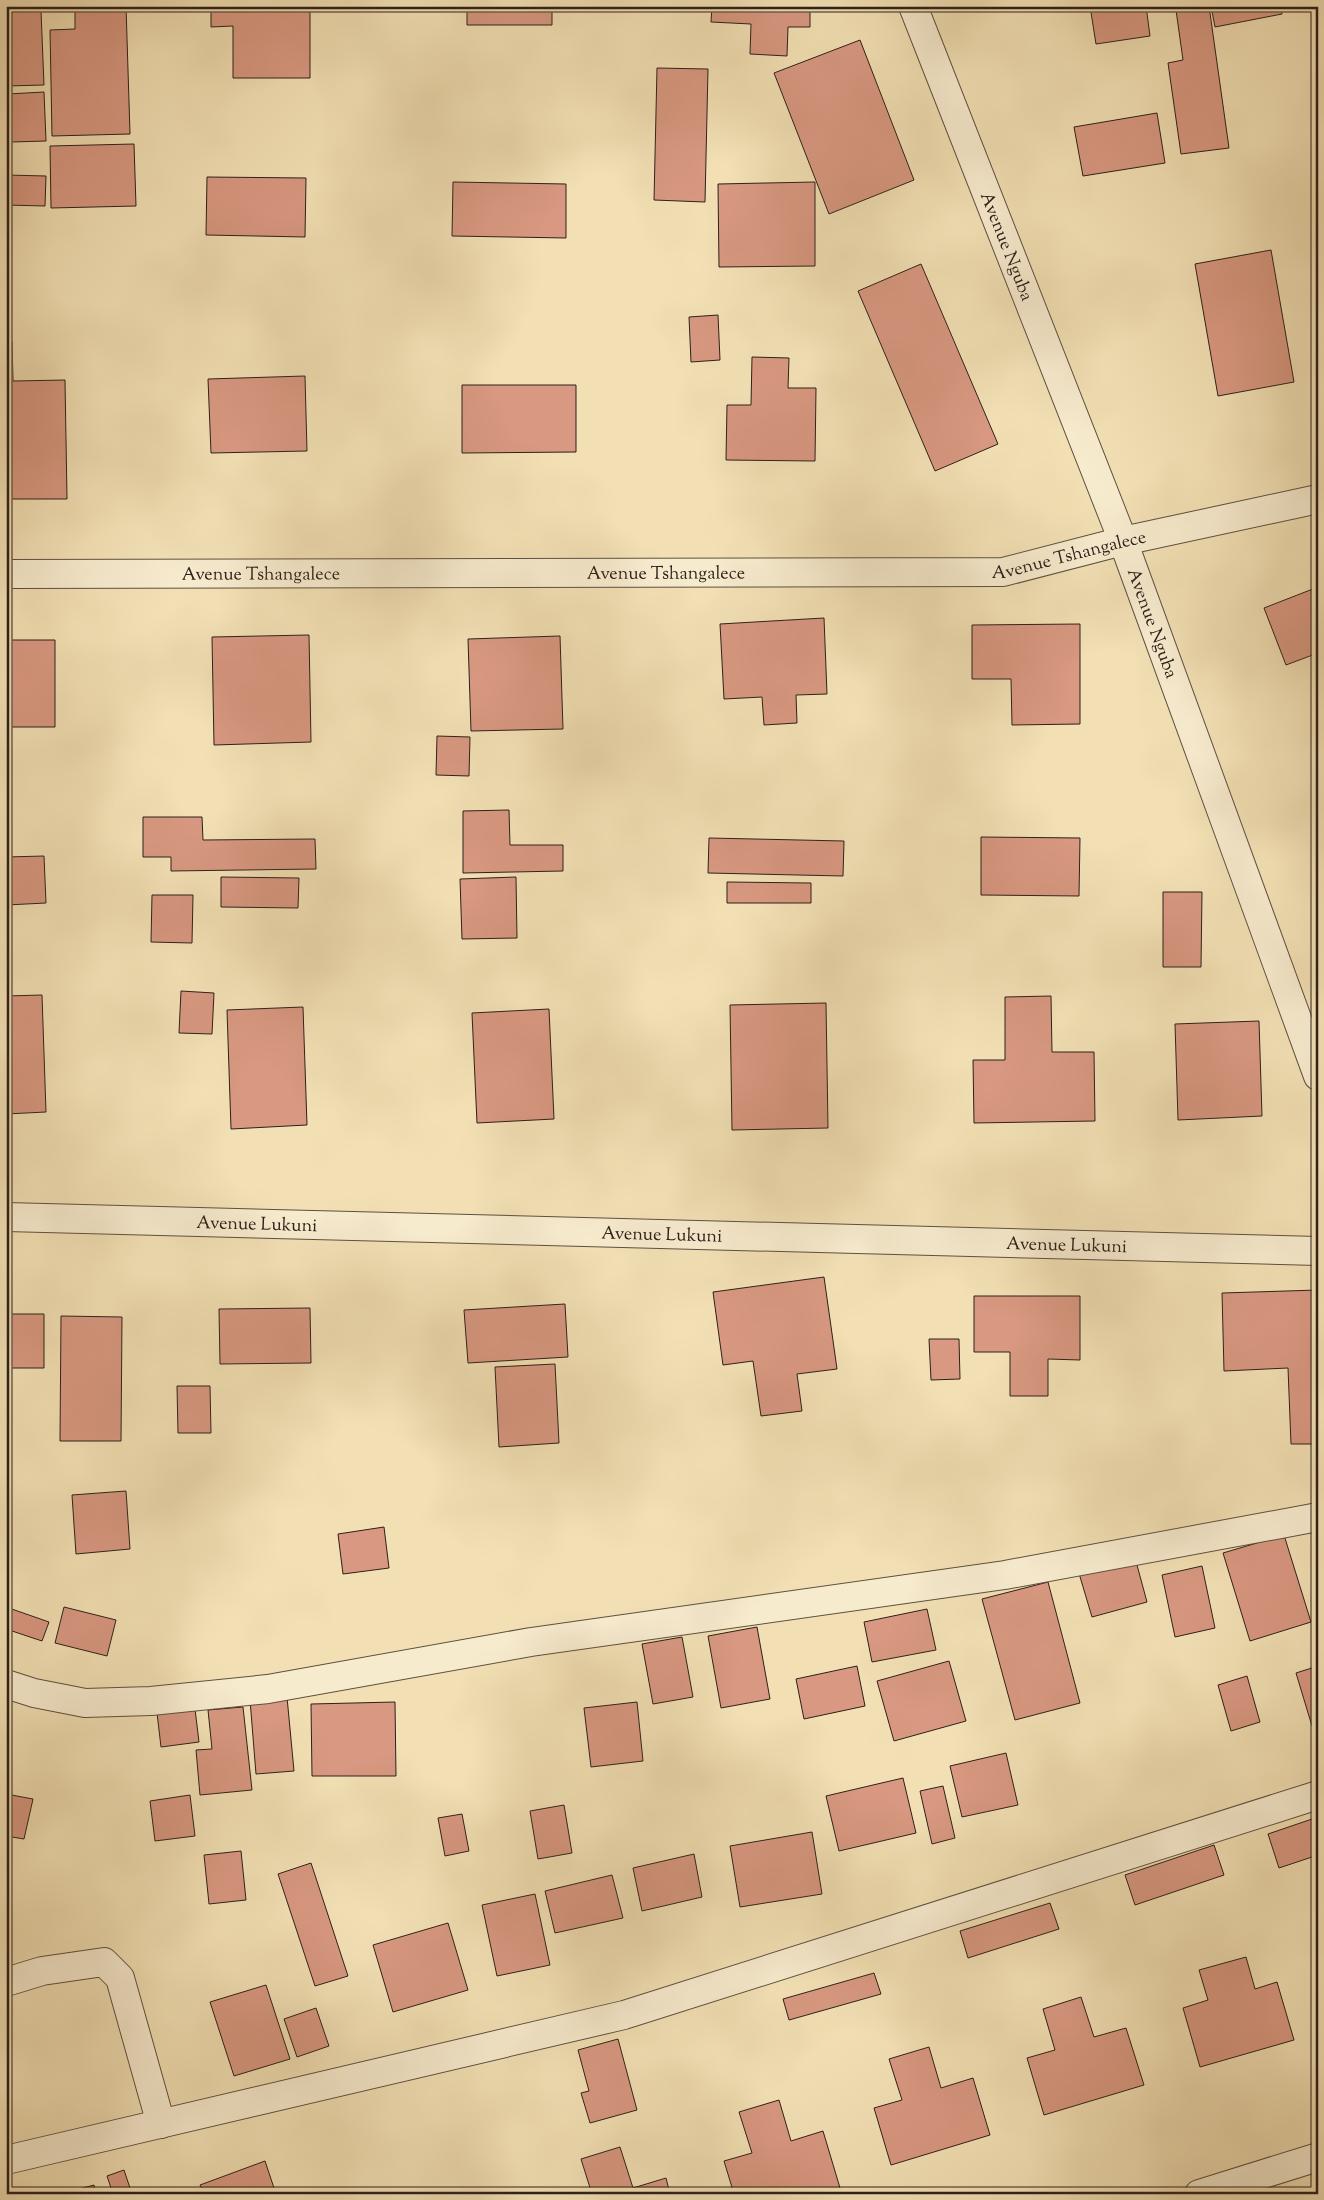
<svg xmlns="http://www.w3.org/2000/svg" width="1324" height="2200" font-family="'Sorts Mill Goudy',serif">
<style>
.building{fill:#d89881;stroke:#2d201a}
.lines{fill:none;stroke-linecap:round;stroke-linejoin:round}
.minor-casing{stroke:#5e5040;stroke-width:30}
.minor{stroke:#f7ebce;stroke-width:28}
.labels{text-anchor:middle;stroke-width:5;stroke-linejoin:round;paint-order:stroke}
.street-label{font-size:18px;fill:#2d201a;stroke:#f7ebce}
</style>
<rect width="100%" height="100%" fill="#f2e0b4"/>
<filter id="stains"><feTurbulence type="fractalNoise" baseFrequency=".004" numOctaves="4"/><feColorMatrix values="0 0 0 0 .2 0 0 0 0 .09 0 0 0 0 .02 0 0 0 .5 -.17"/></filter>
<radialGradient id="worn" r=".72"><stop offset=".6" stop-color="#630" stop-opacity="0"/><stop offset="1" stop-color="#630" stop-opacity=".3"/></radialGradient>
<path class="building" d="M6,6H68V10L41,11L44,85L6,86Z
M75,6H126L130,134L52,136L50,30L75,29Z
M211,6H310V78H233V26L211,27Z
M467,6H552V25H467Z
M712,6H810V27H788L787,56L750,54L751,24L711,22Z
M1090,6H1146L1150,36L1096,44Z
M1209,6L1229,148L1181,154L1168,63L1183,60L1176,10Z
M1211,6H1281L1282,14L1215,27Z
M860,40L914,180L829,214L774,73Z
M657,68L708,69L705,202L654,200Z
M44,92L46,141L11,142L8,94Z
M1157,113L1165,163L1083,176L1074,127Z
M134,144L136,206L51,208L50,146Z
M6,175L46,176L45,206L6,205Z
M207,177L306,178L305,237L206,235Z
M453,182L566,184V238L452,236Z
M815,182V266L719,267L718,184Z
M1271,250L1294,382L1218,396L1195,264Z
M921,264L998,444L935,471L858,291Z
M718,315L720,360L691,362L689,317Z
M6,341H12L13,381L65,380L67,499H6Z
M752,357L789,358L788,388H816L815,461L726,460L727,405H751Z
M305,376L307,451L211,453L208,379Z
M462,385H576V452L462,453Z
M1318,587V653L1286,665L1264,608Z
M824,618L827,694L796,695L797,723L764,725L762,697L724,699L720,624Z
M1080,624V724L1012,725L1011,679H972V625Z
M309,635L311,742L214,745L212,637Z
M560,636L563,729L471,731L468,639Z
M6,640H55V727H6Z
M437,736L470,737L469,776L436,775Z
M509,810L510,845H563V871L463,873V811Z
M143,817H202L203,840L315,839L316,869L171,871V857H143Z
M981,837L1080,838L1079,896L981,895Z
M709,838L844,841L843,876L708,873Z
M44,856L46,903L6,905V857Z
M221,877L299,878L298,908L221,907Z
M516,877L517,938L462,939L460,879Z
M727,882L811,883V903H727Z
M1163,892H1202L1201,967H1163Z
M152,895H193L192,943L151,942Z
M181,991L214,993L212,1034L179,1033Z
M42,995L46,1112L6,1114V996Z
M1051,996L1052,1052H1094L1095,1121L974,1123L973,1060H1005V997Z
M826,1003L828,1128L732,1130L730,1005Z
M303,1007L307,1125L231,1129L227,1010Z
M549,1009L554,1119L477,1123L472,1013Z
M1259,1021L1262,1116L1178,1120L1175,1024Z
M824,1277L837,1369L797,1374L802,1411L761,1416L753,1361L723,1365L713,1292Z
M1318,1290V1444H1291L1288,1368L1224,1371L1222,1293Z
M974,1296H1080V1360L1048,1359V1396H1010V1352H974Z
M565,1304L568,1357L468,1363L464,1310Z
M310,1308L311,1363L220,1364L219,1309Z
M6,1314H44V1368H6Z
M61,1316L122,1317L121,1441H60Z
M929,1339H959L960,1379L931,1380Z
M555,1364L559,1443L499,1447L495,1367Z
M177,1386H210L211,1433H178Z
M126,1491L130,1549L76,1554L72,1495Z
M384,1527L389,1568L343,1574L338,1534Z
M1284,1535L1311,1622L1250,1641L1223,1553Z
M1134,1554L1147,1602L1092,1617L1078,1570Z
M1202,1566L1215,1628L1175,1637L1162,1575Z
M1048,1582L1080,1703L1015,1720L982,1599Z
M6,1607L49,1622L42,1641L6,1629Z
M64,1607L116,1620L107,1656L55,1643Z
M927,1609L936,1650L872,1662L864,1622Z
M757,1627L770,1699L721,1708L708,1636Z
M682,1637L693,1697L653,1704L642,1644Z
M949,1661L966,1721L894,1741L877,1681Z
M857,1666L865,1706L804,1719L796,1679Z
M1318,1666V1725L1312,1726L1296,1673Z
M1247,1676L1260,1722L1231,1731L1218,1685Z
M287,1697L294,1771L256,1774L250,1700Z
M395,1702L396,1776H312L311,1704Z
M637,1702L643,1761L591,1767L584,1708Z
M243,1707L252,1790L200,1795L196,1750L212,1749L208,1710Z
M195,1709L199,1742L161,1747L157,1713Z
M1006,1753L1018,1805L962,1817L950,1766Z
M903,1778L916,1833L839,1851L826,1796Z
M943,1786L955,1838L932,1844L920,1791Z
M6,1794L33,1799L24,1839L6,1836Z
M190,1795L195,1836L155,1841L150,1801Z
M564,1805L572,1853L538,1859L530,1811Z
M462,1814L469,1851L445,1856L438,1818Z
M1318,1817V1855L1279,1868L1268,1834Z
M812,1832L822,1894L740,1907L730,1846Z
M1214,1845L1224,1875L1135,1905L1125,1875Z
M241,1851L246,1900L209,1904L204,1855Z
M694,1854L702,1897L642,1911L633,1868Z
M311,1863L348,1976L315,1986L278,1874Z
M612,1875L623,1918L555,1933L545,1891Z
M535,1894L550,1965L497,1976L482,1905Z
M1050,1903L1059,1929L968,1958L960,1931Z
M448,1923L468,1990L393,2012L373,1945Z
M1246,1957L1255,1989L1277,1982L1294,2040L1200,2067L1183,2008L1208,2000L1199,1970Z
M874,1973L881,1994L789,2020L783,1999Z
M266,1985L290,2059L234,2076L210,2002Z
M1081,1997L1094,2037L1126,2028L1144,2085L1044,2115L1027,2058L1055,2050L1043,2009Z
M316,2008L329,2046L297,2057L284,2019Z
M618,2039L637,2110L590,2123L581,2093L589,2091L578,2050Z
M929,2047L941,2088L973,2078L990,2135L891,2165L874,2108L902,2100L889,2059Z
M779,2100L791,2141L823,2131L840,2188L820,2194H734L724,2161L752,2153L739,2112Z
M620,2147L633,2188L666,2178L670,2194H592L581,2159Z
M265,2161L276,2194H204L200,2185Z
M124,2170L130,2188L113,2194L107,2176Z
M94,2185L96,2194H80L79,2189Z
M463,2188L465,2194H445Z"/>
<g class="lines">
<g class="minor-casing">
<g id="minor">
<path id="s1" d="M913,6L1123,541L1318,1076"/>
<path id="s2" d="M6,574L1003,572L1123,541L1318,499"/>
<path id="s3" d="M6,1217L1318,1251"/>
<path d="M6,1684L34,1693L85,1703L151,1701L268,1689L531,1642L1005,1575L1318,1517"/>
<path d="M6,1982L42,1971L104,1962L120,1978L161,2124"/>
<path d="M6,2160L624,2015L1318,1795"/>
<path d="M1199,2194L1318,2157"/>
</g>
</g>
<use href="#minor" class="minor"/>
</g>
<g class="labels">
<g class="street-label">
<text dy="6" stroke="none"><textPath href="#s1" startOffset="258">Avenue Nguba</textPath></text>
<text dy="6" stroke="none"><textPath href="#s2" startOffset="1065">Avenue Tshangalece</textPath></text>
<text dy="6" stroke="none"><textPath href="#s2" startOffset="660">Avenue Tshangalece</textPath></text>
<text dy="6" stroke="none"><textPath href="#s2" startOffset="255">Avenue Tshangalece</textPath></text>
<text dy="6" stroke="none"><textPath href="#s1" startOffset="662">Avenue Nguba</textPath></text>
<text dy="6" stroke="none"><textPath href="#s3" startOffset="251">Avenue Lukuni</textPath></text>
<text dy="6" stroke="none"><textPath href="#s3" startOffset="656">Avenue Lukuni</textPath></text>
<text dy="6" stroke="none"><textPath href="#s3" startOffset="1061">Avenue Lukuni</textPath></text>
</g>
</g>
<rect width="1324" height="2200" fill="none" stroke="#f2e0b4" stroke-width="25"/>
<rect x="8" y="8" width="1309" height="2185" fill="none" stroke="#2d201a" stroke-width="2.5"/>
<rect x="12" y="12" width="1299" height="2175" fill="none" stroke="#2d201a"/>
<rect width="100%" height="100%" filter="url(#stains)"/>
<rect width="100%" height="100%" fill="url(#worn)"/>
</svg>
